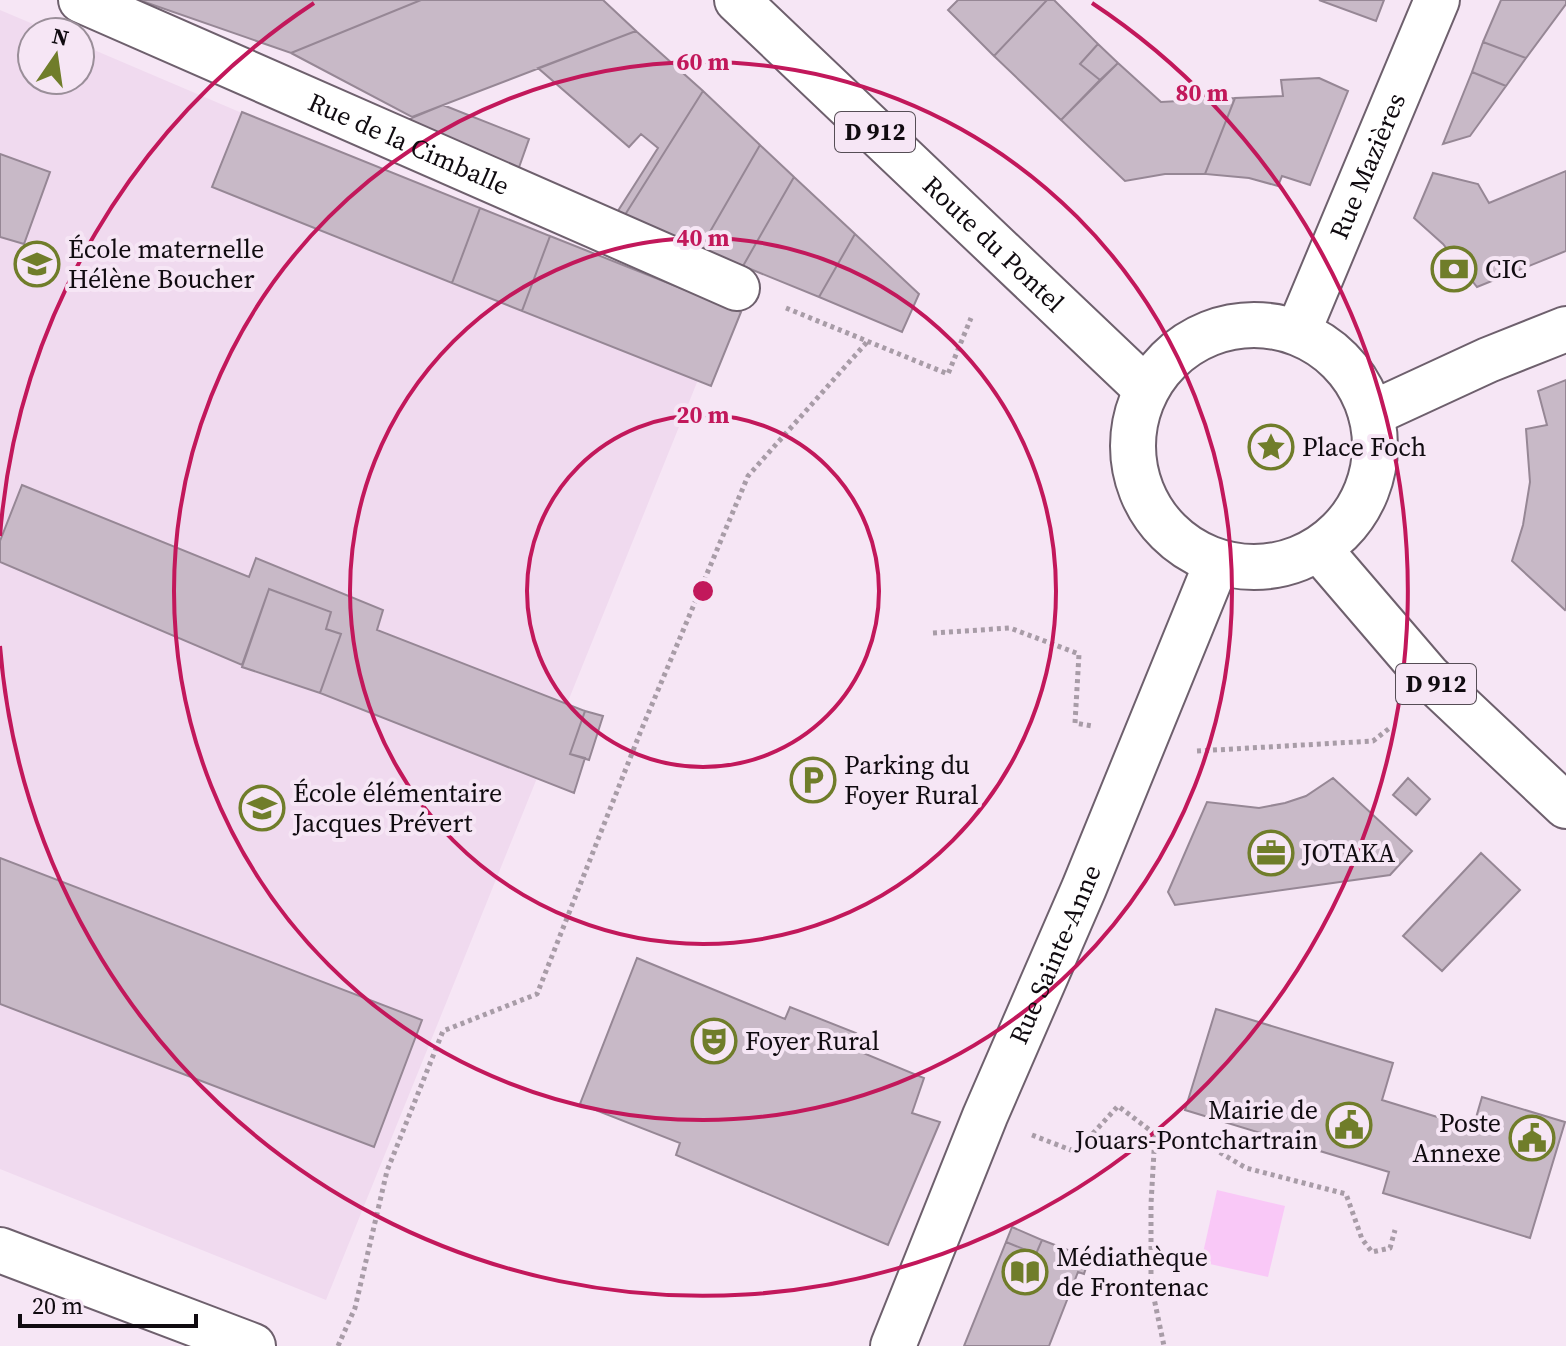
<svg xmlns="http://www.w3.org/2000/svg" width="1566" height="1346" font-family="'Source Serif 4',serif">
<style>
.built{fill:#f0daef}
.green{fill:#f9c8f7}
.building{fill:#c8b9c7;stroke:#968795;stroke-width:2}
.lines{fill:none;stroke-linecap:round;stroke-linejoin:round}
.minor-casing{stroke:#6e606d;stroke-width:48}
.tertiary-casing{stroke:#6e606d;stroke-width:48}
.primary-casing{stroke:#6e606d;stroke-width:48}
.path{stroke:#a89ca7;stroke-width:5;stroke-dasharray:4 4;stroke-linecap:butt}
.minor{stroke:#fff;stroke-width:44}
.tertiary{stroke:#fff;stroke-width:44}
.primary{stroke:#fff;stroke-width:44}
.ring{fill:none;stroke:#c2185b;stroke-width:4}
.labels{text-anchor:middle;stroke-width:8;stroke-linejoin:round;paint-order:stroke}
.shield{fill:#f6e6f5;stroke:#554d55;stroke-width:2}
.shield-label{font-size:24px;font-weight:bold;fill:#100b10}
.street-label{font-size:26px;fill:#100b10;stroke:#f6e6f5}
.poi-label{font-size:26px;fill:#100b10;stroke:#f6e6f5;text-anchor:start}
.centre{fill:#c2185b;stroke:#f6e6f5;stroke-width:4}
.ring-label{font-size:24px;text-anchor:middle;font-weight:bold;fill:#c2185b;stroke:#f6e6f5;stroke-width:8;stroke-linejoin:round;paint-order:stroke}
</style>
<rect width="100%" height="100%" fill="#f6e6f5"/>
<path class="built" d="M0,10L52,32H32V80H80V44L723,318L326,1300L0,1169Z"/>
<path class="green" d="M1217,1190L1285,1206L1268,1277L1201,1262Z"/>
<path class="building" d="M139,0H421L291,53Z
M421,0H603L636,31L412,117L291,53Z
M958,0H1047L994,56L948,10Z
M1047,0H1054L1098,44L1080,64L1100,80L1061,120L994,56Z
M1319,0H1384L1376,21Z
M1501,0H1566V4L1526,58L1483,42Z
M636,31L703,91L623,218L616,214L658,148L641,134L629,147L538,68Z
M1483,42L1526,58L1506,86L1472,72Z
M1098,44L1118,63L1100,80L1080,64Z
M1118,63L1161,102L1235,98L1205,174H1165L1125,181L1061,120Z
M1472,72L1506,86L1470,136L1443,144Z
M1319,78L1348,91L1310,185L1282,176L1278,186L1249,178L1205,174L1235,98L1283,96L1281,80Z
M703,91L760,145L700,249L623,218Z
M443,105L529,139L517,173L397,124Z
M242,112L480,208L452,283L212,187Z
M760,145L794,177L743,266L700,249Z
M0,154L50,172L24,244L0,237Z
M1566,171V251L1477,287L1443,244L1414,218L1433,173L1478,184L1489,203Z
M794,177L855,234L819,297L743,266Z
M480,208L550,236L522,311L452,283Z
M855,234L919,294L902,332L819,297Z
M550,236L741,312L711,386L522,311Z
M1566,380V609L1565,610L1512,561L1523,525L1530,482L1526,429L1547,425L1538,391Z
M22,485L249,577L256,558L383,610L377,630L585,711L570,754L585,758L574,793L320,693L341,634L326,629L331,612L269,589L242,665L0,562V541Z
M269,589L331,612L326,629L341,634L320,693L242,667Z
M585,711L603,716L589,760L570,754Z
M1333,778L1412,851L1390,875L1175,905L1168,892L1207,802L1259,808L1285,803L1306,796Z
M1408,778L1430,799L1416,815L1393,795Z
M1481,853L1520,890L1442,971L1403,936Z
M0,858L422,1020L374,1147L0,1004Z
M637,958L785,1019L790,1007L856,1033L851,1048L924,1078L912,1113L940,1122L888,1245L676,1155L680,1143L580,1104Z
M1216,1009L1393,1063L1382,1100L1473,1128L1482,1097L1565,1122L1530,1238L1383,1193L1389,1172L1185,1110Z
M1012,1227L1042,1240L1036,1254L1006,1242Z
M1042,1240L1089,1258L1084,1274L1078,1272L1049,1346H964L1006,1242L1036,1254Z"/>
<g class="lines">
<g class="minor-casing">
<g id="minor">
<path id="s1" d="M81,0L737,288"/>
<path id="s2" d="M1298,332L1437,0"/>
<path d="M1371,414L1488,360L1566,329"/>
<path d="M0,1250L253,1346"/>
</g>
</g>
<g class="tertiary-casing">
<g id="tertiary">
<path id="s3" d="M893,1346L985,1116L1084,888L1217,562"/>
</g>
</g>
<g class="primary-casing">
<g id="primary">
<path id="s4" d="M737,0L1146,389"/>
<circle cx="1254" cy="446" r="121"/>
<path d="M1319,549L1428,676L1566,806"/>
</g>
</g>
<path class="path" d="M786,308L948,374L971,318
M933,633L1010,628L1079,654L1075,723L1092,726
M1197,751L1373,741L1391,727
M1155,1134L1151,1204V1284L1164,1346
M1032,1135L1076,1152L1118,1106L1155,1134L1179,1136L1214,1149L1246,1168L1346,1194L1362,1239L1372,1252L1390,1248L1395,1230
M338,1346L355,1308L387,1171L443,1031L537,994L640,733L748,476L867,342"/>
<use href="#minor" class="minor"/>
<use href="#tertiary" class="tertiary"/>
<use href="#primary" class="primary"/>
</g>
<g class="ring">
<circle cx="703" cy="591" r="176"/>
<circle cx="703" cy="591" r="353"/>
<circle cx="703" cy="591" r="529"/>
<path d="M0 536A705 705 0 0 1 314 3M1092 3A705 705 0 1 1 0 646"/>
</g>
<defs>
<g id="school-ring" transform="scale(2.3)"><circle r="9.5" fill="#f6e6f5" stroke="#707d2a" stroke-width="1.5"/><path d="M0-5L7-2L0 1L-7-2ZM-4 1L0 2.5L4 1V4Q0 6-4 4Z" fill="#707d2a"/></g>
<g id="bank-ring" transform="scale(2.3)"><circle r="9.5" fill="#f6e6f5" stroke="#707d2a" stroke-width="1.5"/><path d="M-6-4H6V4H-6ZM0-2.3a2.3 2.3 0 1 0 0 4.6a2.3 2.3 0 1 0 0-4.6Z" fill="#707d2a"/></g>
<g id="sight-ring" transform="scale(2.3)"><circle r="9.5" fill="#f6e6f5" stroke="#707d2a" stroke-width="1.5"/><path d="M0-6L1.8-2.2L6-1.7L2.9 1.2L3.7 5.4L0 3.3L-3.7 5.4L-2.9 1.2L-6-1.7L-1.8-2.2Z" fill="#707d2a"/></g>
<g id="parking-ring" transform="scale(2.3)"><circle r="9.5" fill="#f6e6f5" stroke="#707d2a" stroke-width="1.5"/><path d="M-3.5-5.5H1a3.5 3.5 0 0 1 0 7H-1V5.5H-3.5ZM-1-3.4V-.6H.8a1.4 1.4 0 0 0 0-2.8Z" fill="#707d2a"/></g>
<g id="office-ring" transform="scale(2.3)"><circle r="9.5" fill="#f6e6f5" stroke="#707d2a" stroke-width="1.5"/><path d="M-6-3h4V-5.5h4V-3h4V5H-6ZM-1-4.5V-3h2v-1.5ZM-6 0V1H6V0Z" fill="#707d2a"/></g>
<g id="theatre-ring" transform="scale(2.3)"><circle r="9.5" fill="#f6e6f5" stroke="#707d2a" stroke-width="1.5"/><path d="M-5-5.5Q0-4 5-5.5V0Q5 5 0 6Q-5 5-5 0ZM-3.3-2.5H-1v1.5H-3.3ZM1-2.5H3.3v1.5H1ZM-2.8 1Q0 5.5 2.8 1Z" fill="#707d2a"/></g>
<g id="civic-ring" transform="scale(2.3)"><circle r="9.5" fill="#f6e6f5" stroke="#707d2a" stroke-width="1.5"/><path d="M-.6-6.5H3V-4.5H.6V-3L4-1V1h2V6H-6V1h2V-1L-.6-3ZM-1.2 2.5V6h2.4V2.5Z" fill="#707d2a"/></g>
<g id="library-ring" transform="scale(2.3)"><circle r="9.5" fill="#f6e6f5" stroke="#707d2a" stroke-width="1.5"/><path d="M-6-4Q-3-5.5-.7-3.5V5Q-3 3-6 4ZM6-4Q3-5.5 .7-3.5V5Q3 3 6 4Z" fill="#707d2a"/></g>
</defs>
<g fill-rule="evenodd">
<use href="#school-ring" x="37" y="264"/>
<use href="#bank-ring" x="1454" y="269"/>
<use href="#sight-ring" x="1271" y="447"/>
<use href="#parking-ring" x="813" y="780"/>
<use href="#school-ring" x="262" y="808"/>
<use href="#office-ring" x="1271" y="853"/>
<use href="#theatre-ring" x="714" y="1041"/>
<use href="#civic-ring" x="1349" y="1125"/>
<use href="#civic-ring" x="1532" y="1138"/>
<use href="#library-ring" x="1025" y="1272"/>
</g>
<g class="labels">
<g class="shield">
<rect x="835" y="112" width="80" height="40" rx="6"/>
<rect x="1396" y="664" width="80" height="40" rx="6"/>
</g>
<g class="shield-label">
<text x="875" y="140">D 912</text>
<text x="1436" y="692">D 912</text>
</g>
<g class="street-label">
<text dy="9" stroke="none"><textPath href="#s1" startOffset="358">Rue de la Cimballe</textPath></text>
<text dy="9" stroke="none"><textPath href="#s2" startOffset="180">Rue Mazières</textPath></text>
<text dy="9" stroke="none"><textPath href="#s4" startOffset="354">Route du Pontel</textPath></text>
<text dy="9" stroke="none"><textPath href="#s3" startOffset="424">Rue Sainte-Anne</textPath></text>
</g>
<g class="poi-label">
<text x="68" y="258">École maternelle<tspan x="68" dy="30">Hélène Boucher</tspan></text>
<text x="1485" y="278">CIC</text>
<text x="1302" y="456">Place Foch</text>
<text x="844" y="774">Parking du<tspan x="844" dy="30">Foyer Rural</tspan></text>
<text x="293" y="802">École élémentaire<tspan x="293" dy="30">Jacques Prévert</tspan></text>
<text x="1302" y="862">JOTAKA</text>
<text x="745" y="1050">Foyer Rural</text>
<text x="1318" y="1119" text-anchor="end">Mairie de<tspan x="1318" dy="30">Jouars-Pontchartrain</tspan></text>
<text x="1501" y="1132" text-anchor="end">Poste<tspan x="1501" dy="30">Annexe</tspan></text>
<text x="1056" y="1266">Médiathèque<tspan x="1056" dy="30">de Frontenac</tspan></text>
</g>
</g>
<circle cx="703" cy="591" r="12" class="centre"/>
<g class="ring-label">
<text x="703" y="70">60 m</text>
<text x="1202" y="101">80 m</text>
<text x="703" y="246">40 m</text>
<text x="703" y="423">20 m</text>
</g>
<g transform="translate(56 56) rotate(13)"><circle r="38" fill="#f6e6f5" stroke="#9a8e99" stroke-width="2"/>
<path d="M0-6L14 30L0 20L-14 30Z" fill="#707d2a"/>
<text y="-12" font-size="22" font-weight="bold" text-anchor="middle" fill="#100b10">N</text>
</g>
<path d="M20 1314v12h176v-12" fill="none" stroke="#100b10" stroke-width="4"/>
<text x="32" y="1314" font-size="24" fill="#100b10" stroke="#f6e6f5" stroke-width="6" paint-order="stroke">20 m</text>
</svg>
